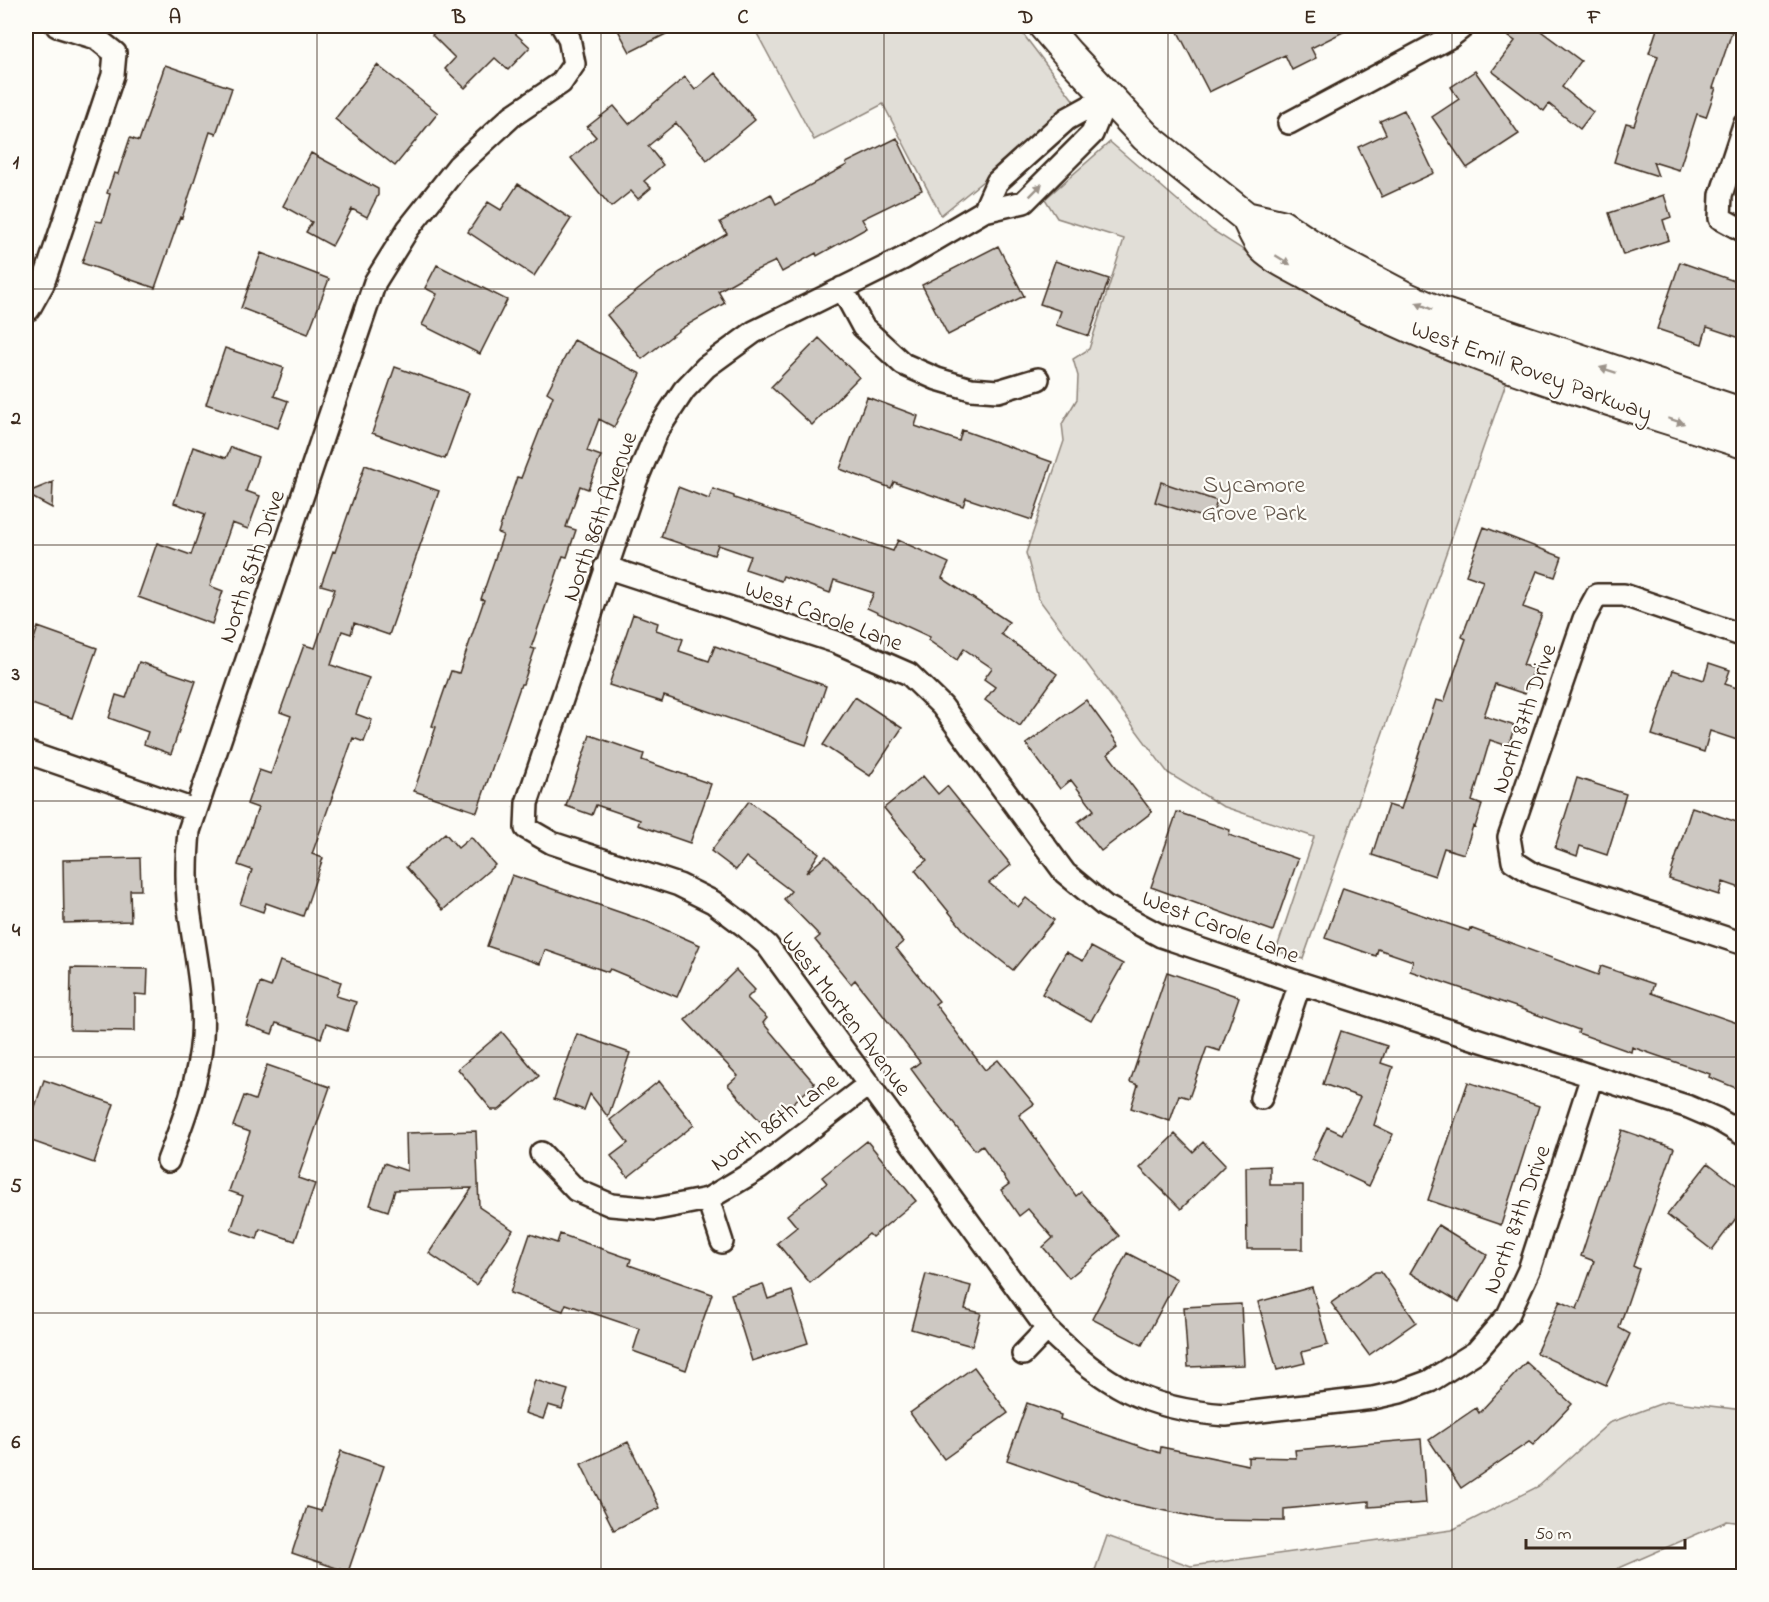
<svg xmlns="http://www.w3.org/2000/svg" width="1769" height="1602" font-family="'Indie Flower',sans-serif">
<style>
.green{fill:#e1ded7;stroke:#8e847a;stroke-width:1.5}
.building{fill:#cdc8c2;stroke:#3b2a1e;stroke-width:1.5}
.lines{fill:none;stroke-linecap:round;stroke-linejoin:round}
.street-casing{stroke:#3b2a1e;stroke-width:26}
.secondary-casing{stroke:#3b2a1e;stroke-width:34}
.street{stroke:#fdfcf7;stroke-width:21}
.secondary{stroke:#fdfcf7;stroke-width:30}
.oneway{fill:#9c938a}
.grid{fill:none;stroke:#3b2a1e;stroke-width:1.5;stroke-opacity:0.55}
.labels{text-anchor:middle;stroke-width:4.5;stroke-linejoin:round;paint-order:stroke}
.street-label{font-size:24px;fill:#3b2a1e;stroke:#fdfcf7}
.park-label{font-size:24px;fill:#64574c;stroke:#fdfcf7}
.neatline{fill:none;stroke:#3b2a1e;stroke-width:2}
.grid-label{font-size:20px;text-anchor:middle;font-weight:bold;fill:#3b2a1e}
</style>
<rect width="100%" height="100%" fill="#fdfcf7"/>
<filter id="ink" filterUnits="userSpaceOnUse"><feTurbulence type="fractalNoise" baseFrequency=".0167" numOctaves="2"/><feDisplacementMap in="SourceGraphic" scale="12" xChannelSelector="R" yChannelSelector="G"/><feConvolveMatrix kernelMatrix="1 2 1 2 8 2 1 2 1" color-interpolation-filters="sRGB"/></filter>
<g filter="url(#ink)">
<path class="green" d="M753,26H1017L1074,101L1009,160L941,215L883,104L814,140Z
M1110,142L1212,230L1331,306L1377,330L1506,383L1303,959L1276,951L1314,837L1222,806L1168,773L1038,598L1026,553L1064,441L1062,424L1077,399L1078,376L1073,359L1089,349L1124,239L1057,218L1045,199Z
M1668,1401L1743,1410V1523L1727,1521L1601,1576H1093L1107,1536L1191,1566L1452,1530L1539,1486L1609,1423Z"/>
<path class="building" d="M441,26H507L530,47L508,70L495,58L465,88L445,69L455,58L432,35Z
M627,26H682L630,52L618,30Z
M1175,26H1355L1311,48L1316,58L1292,70L1285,55L1209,92Z
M1493,26H1534L1581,61L1562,87L1593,112L1580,129L1549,104L1544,111L1492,71L1515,41Z
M1658,26H1714L1732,32L1713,88H1716L1706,117L1697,114L1679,170L1653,162L1658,176L1614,162L1626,123L1634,125L1658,56L1649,53Z
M165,65L232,88L216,134L210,132L182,218L180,217L155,288L82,263L96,221L102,222L110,194L107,193L114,173L118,174L130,138L139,141Z
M377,65L438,113L395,166L335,119Z
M1475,71L1519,134L1467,168L1432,117L1459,99L1451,87Z
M715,73L755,120L707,160L676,123L648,146L663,165L644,181L651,188L638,199L631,191L611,207L571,158L596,137L587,127L614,106L629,124L685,77L695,90Z
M1404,110L1434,173L1382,197L1358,147L1386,134L1380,121Z
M897,138L922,190L862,219L867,228L817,256L816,253L782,272L776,261L748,274L718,291L725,303L682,328L642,359L607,315L659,273L727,234L720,222L771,194L776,204L847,165L846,163Z
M311,153L378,189V195L367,217L352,209L332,246L306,232L312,222L283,206Z
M518,184L571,219L534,276L468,232L488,202L501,210Z
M1664,195L1671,217L1663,220L1669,240L1623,255L1609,213Z
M998,246L1024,296L948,335L922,285Z
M261,253L329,279L308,334L241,308Z
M1055,261L1109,279L1089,336L1056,325L1061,311L1040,304Z
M1680,262L1743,284V339L1707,327L1702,344L1657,329Z
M437,265L507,300L480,354L422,325L437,294L425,288Z
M819,338L859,377L812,425L771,387Z
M574,340L641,374L614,427L599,419L587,451L601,456L588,489L580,486L566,527L576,530L567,557L563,556L531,648L535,649L523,684H521L477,812L414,791L436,727L432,726L451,671L459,673L484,600L481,599L503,535L498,533L517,477L521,478L553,396L547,392Z
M225,348L284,368L274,396L288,401L278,428L206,404Z
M395,367L469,393L445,459L372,433Z
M867,397L918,416L915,426L959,441L962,430L1052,462L1032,520L966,498L963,506L894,482L891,488L840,469Z
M193,447L226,458L231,447L258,457L246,491L260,496L248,529L232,523L210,586L223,591L212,624L138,597L157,543L191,555L205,514L174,503Z
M365,465L439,491L389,635L354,623L351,634L342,631L331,665L369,678L356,714L372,720L364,742L353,738L312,854L323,858L303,916L266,903L263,912L240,904L252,870L238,865L258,808L247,804L259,770L271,774L291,716L280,712L304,645L315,648L335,589L321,585L333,551L335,552Z
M53,482L52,508L26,494V493Z
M1161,482L1217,501L1211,520L1155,502Z
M678,487L709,499L713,489L734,496V498L893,551L898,540L949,563L942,578L1009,622L1001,634L1057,674L1020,726L985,700L995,687L984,679L992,668L964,649L957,660L928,640L930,637L867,608L874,593L834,580L830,593L783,576L781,581L745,569L750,556L718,545L714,555L661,537Z
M1484,527L1562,557L1555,577L1537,571L1523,607L1542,614L1523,665L1534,669L1525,694L1495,684L1484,716L1515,726L1508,746L1490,740L1472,801L1482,805L1475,827L1473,826L1464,854L1444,848L1435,876L1372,855L1388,805L1401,809L1436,700L1444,702L1466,639L1462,637L1483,581L1466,575Z
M633,614L658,623L656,630L683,639L679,651L709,661L715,646L826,686L806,745L664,696L662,702L609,685Z
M38,627L97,648L72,718L26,702V662Z
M139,662L196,681L171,754L144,744L148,732L109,718L116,695L126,698Z
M1709,663L1730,670L1725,684L1743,690V742L1710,731L1704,752L1652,735L1673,670L1704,680Z
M855,697L902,728L870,776L823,745Z
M1086,700L1119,745L1108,754L1152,812L1101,851L1078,822L1094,810L1071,780L1060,789L1026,744Z
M590,735L644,754L642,760L711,784L690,843L638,825L640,820L596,805L592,815L566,806Z
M923,776L938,794L947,786L1011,865L989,883L1018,907L1026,898L1054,920L1013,970L966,933L915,870L927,860L884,808Z
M1577,778L1626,794L1607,855L1580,846L1577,856L1555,848Z
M749,801L819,853L806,873L826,856L868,898L903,942L896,948L939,1001L935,1004L985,1070L998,1060L1034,1104L1019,1115L1076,1196L1081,1192L1119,1236L1069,1278L1043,1247L1053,1238L1028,1209L1019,1216L1001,1190L1009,1184L982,1145L975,1150L931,1096L911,1069L920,1062L855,980L851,984L815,940L820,936L784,899L791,891L746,857L736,870L711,851Z
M1692,807L1743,824V889L1723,882L1719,895L1669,879Z
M1177,812L1230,830L1229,835L1298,859L1273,931L1151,887Z
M445,833L458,848L471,837L495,865L443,910L406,867Z
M140,858L141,890H130L131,921L64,923L63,860Z
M512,875L648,922L700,945L677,997L610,969L608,972L545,950L540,964L487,946Z
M1343,888L1469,931L1470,928L1598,975L1601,966L1654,984L1651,993L1743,1025V1091L1709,1077L1710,1074L1632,1047L1631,1052L1578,1033L1579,1030L1516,1007L1410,971L1413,961L1378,949L1376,956L1325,938Z
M1091,947L1123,964L1091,1021L1042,994L1066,952L1083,961Z
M280,961L341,982L336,996L356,1002L347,1031L326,1024L321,1038L276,1023L272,1034L246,1025L260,983L271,987Z
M71,968L148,969L147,995L135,994V1031L70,1030Z
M736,970L755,990L747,998L767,1018L763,1023L815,1084L765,1127L728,1085L738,1076L685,1020Z
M1167,972L1239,997L1220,1051L1207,1047L1189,1098L1179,1095L1170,1121L1131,1108L1138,1085L1130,1082Z
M1341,1031L1387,1046L1381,1063L1393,1067L1374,1125L1393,1134L1369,1186L1312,1159L1327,1127L1342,1134L1360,1097L1323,1084Z
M502,1032L539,1076L499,1110H492L458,1069Z
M577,1034L630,1053L608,1117L590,1094L584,1110L554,1099Z
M267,1065L330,1087L298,1178L315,1184L295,1241L260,1229L257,1239L231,1230L243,1196L229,1191L250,1132L233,1126L244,1096L255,1100Z
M44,1080L114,1104L94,1163L26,1139V1133Z
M659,1081L694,1125L628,1177L611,1156L628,1143L610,1120Z
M1468,1082L1539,1106L1501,1225L1428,1200Z
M1622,1130L1674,1148L1633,1266L1639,1269L1619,1328L1630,1334L1606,1385L1536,1353L1560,1301L1577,1309L1594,1261L1581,1256Z
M476,1131L479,1207L513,1230L476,1285L429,1253L472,1188L395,1190L388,1211L370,1205L384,1163L407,1171L406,1133Z
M1175,1134L1193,1152L1203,1142L1225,1165L1181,1209L1140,1168Z
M867,1141L916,1201L872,1237L869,1234L810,1283L777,1243L797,1227L787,1215L827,1183L822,1177Z
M1708,1163L1743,1190V1209L1712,1250L1667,1215Z
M1270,1166V1185H1303V1249H1247L1246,1167Z
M1438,1225L1487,1255L1459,1302L1410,1273Z
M530,1234L557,1243L560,1234L631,1259L629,1265L712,1294L686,1370L633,1351L640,1329L566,1304L563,1311L510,1293Z
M1127,1253L1177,1279L1142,1345L1092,1319Z
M1375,1272H1381L1416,1322L1369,1355L1331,1303Z
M926,1274L971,1286L965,1309L981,1313L972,1346L911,1329Z
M763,1284L768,1299L792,1291L808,1343L752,1361L731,1294Z
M1312,1287L1328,1345L1302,1352L1305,1363L1277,1370L1258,1302Z
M1241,1304L1244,1365L1188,1367L1184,1307Z
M1526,1362L1572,1404L1533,1445L1529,1442L1461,1488L1429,1440L1476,1408L1479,1413Z
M974,1367L1008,1413L944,1459L910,1413Z
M535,1380L568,1390L562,1409L548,1405L543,1419L525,1413Z
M1027,1403L1061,1415L1060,1419L1160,1453L1161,1447L1248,1465V1457L1296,1458L1295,1450L1421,1439L1426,1503L1369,1507V1501L1284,1509V1521L1210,1520L1128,1503L1007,1460Z
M628,1442L660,1508L614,1530L581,1464Z
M341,1451L384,1466L348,1572L292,1553L307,1507L321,1511Z"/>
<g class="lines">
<g class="street-casing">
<path id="street" d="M1107,97L1092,134L1024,202L984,211L904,258L754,332L706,367L684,390L657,431L636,481L527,803L526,828L552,843L679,885L713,902L745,926L767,945L1047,1329C1104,1385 1144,1409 1226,1415L1373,1398L1400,1392L1430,1381L1476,1352L1508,1315L1529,1270L1592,1076
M1289,123L1450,37L1464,26
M1744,125L1721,195L1720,218L1744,231
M984,211L997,182L1067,119L1107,97
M842,288L863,327L903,364L937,379L971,389L998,391L1038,379
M26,309H29L43,284L113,75L115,53L96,38L57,26
M605,567L836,642L909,674L942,706L1065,873L1105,906L1161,936L1300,983L1689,1107L1717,1119L1744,1135
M1744,636L1624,595H1597L1584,619L1509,837L1513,861L1535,875L1744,944
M26,752L194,810
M1261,1098L1300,983
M541,1153L576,1190L611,1205L656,1209L708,1199L760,1168L869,1084
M168,1161C183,1121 199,1080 202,1037C205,991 193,945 188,900C186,876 187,854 189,831L375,282L408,229L458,166L512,116L561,83L574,64L569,38L562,26
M708,1199L722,1242
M1023,1354L1047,1329"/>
</g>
<g class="secondary-casing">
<path id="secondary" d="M1044,26L1068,54L1146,137L1246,217L1281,225L1329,257L1407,298L1441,313L1744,414
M1246,217C1251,226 1255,237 1261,245C1270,257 1298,269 1311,277C1445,355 1597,395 1744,443"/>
</g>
<use href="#street" class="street"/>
<use href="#secondary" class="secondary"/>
</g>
<defs><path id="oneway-solid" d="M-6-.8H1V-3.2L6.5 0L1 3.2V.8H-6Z" transform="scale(1.5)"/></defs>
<g class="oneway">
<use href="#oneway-solid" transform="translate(1036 190) rotate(-45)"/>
<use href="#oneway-solid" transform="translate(1283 260) rotate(32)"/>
<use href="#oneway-solid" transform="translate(1424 306) rotate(-156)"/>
<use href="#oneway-solid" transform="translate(1608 370) rotate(-162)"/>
<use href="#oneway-solid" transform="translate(1676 421) rotate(18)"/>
</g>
</g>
<path class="grid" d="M317,26V1576M601,26V1576M884,26V1576M1168,26V1576M1452,26V1576M26,289H1744M26,545H1744M26,801H1744M26,1057H1744M26,1313H1744"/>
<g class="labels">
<g class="street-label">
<text transform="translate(1532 370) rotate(20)" y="8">West Emil Rovey Parkway</text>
<text transform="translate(599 516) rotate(-70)" y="8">North 86th Avenue</text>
<text transform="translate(251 566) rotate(-71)" y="8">North 85th Drive</text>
<text transform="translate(824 615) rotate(20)" y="8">West Carole Lane</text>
<text transform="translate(1523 718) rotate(-71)" y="8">North 87th Drive</text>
<text transform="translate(1221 926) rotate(21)" y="8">West Carole Lane</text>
<text transform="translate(847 1013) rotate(53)" y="8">West Morten Avenue</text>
<text transform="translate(774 1121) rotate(-36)" y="8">North 86th Lane</text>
<text transform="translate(1516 1219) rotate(-70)" y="8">North 87th Drive</text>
</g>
<g class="park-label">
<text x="1254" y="492">Sycamore<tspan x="1254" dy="28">Grove Park</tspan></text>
</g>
</g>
<rect width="1769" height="1602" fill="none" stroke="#fdfcf7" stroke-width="66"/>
<path d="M1526 1539v9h159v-9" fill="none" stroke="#3b2a1e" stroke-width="3"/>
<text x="1535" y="1539" font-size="18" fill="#3b2a1e" stroke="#fdfcf7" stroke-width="4.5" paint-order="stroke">50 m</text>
<rect x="33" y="33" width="1703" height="1536" class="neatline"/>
<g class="grid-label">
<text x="175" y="23">A</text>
<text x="459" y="23">B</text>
<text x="743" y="23">C</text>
<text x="1026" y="23">D</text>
<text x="1310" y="23">E</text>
<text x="1594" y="23">F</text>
<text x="16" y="168">1</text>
<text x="16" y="424">2</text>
<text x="16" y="680">3</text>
<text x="16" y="936">4</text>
<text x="16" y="1192">5</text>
<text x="16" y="1448">6</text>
</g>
</svg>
